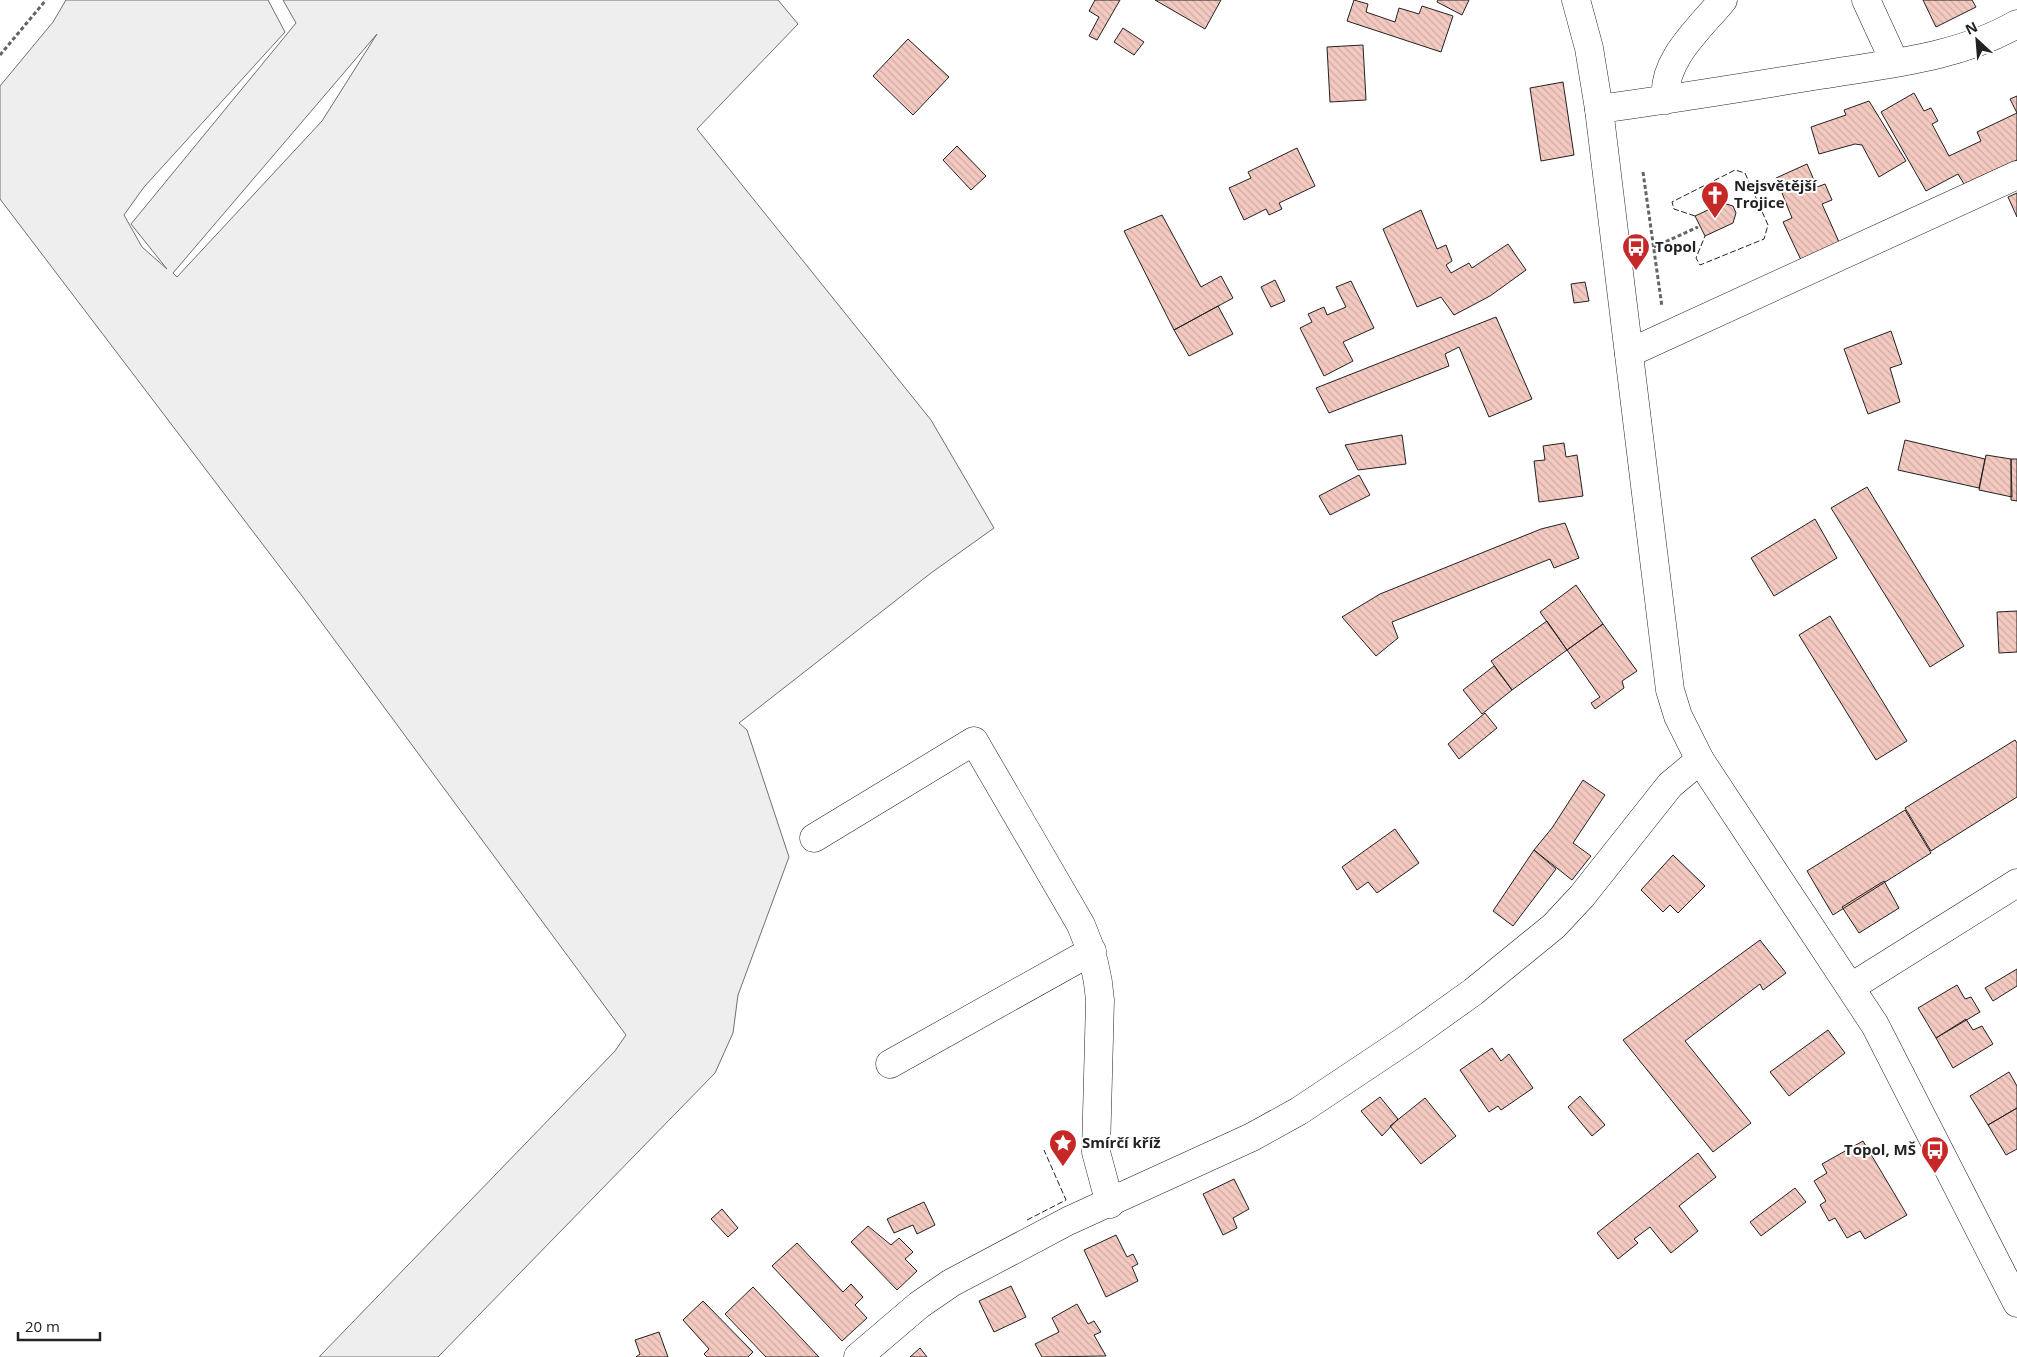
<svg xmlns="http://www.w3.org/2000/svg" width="2017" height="1357" font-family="'Open Sans',sans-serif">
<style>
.green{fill:#eee;stroke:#6f6f6f;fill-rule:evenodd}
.building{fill:url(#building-back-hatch);stroke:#222}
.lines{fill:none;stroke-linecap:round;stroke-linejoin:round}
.minor-casing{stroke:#222;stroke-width:29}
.major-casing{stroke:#222;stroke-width:29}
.path{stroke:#646464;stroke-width:3;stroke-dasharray:4 2.5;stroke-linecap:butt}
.minor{stroke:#fff;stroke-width:28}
.major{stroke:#fff;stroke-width:28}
.fence{stroke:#222;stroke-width:1;stroke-dasharray:6 2.5;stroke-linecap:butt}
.labels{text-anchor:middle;stroke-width:4;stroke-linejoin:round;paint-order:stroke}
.poi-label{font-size:15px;font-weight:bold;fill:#222;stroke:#fff;text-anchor:start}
</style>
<defs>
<pattern id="building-back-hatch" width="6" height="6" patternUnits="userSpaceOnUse" patternTransform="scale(1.25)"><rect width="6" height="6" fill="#f3c9c0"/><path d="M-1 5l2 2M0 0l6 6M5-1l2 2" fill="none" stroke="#d0aca5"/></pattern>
</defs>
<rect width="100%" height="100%" fill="#fff"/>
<path class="green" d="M66,0H268L285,32L144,187L124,215L142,247L167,269L131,224L296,23L283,0H778L798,24L697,129L931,420L994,528L931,573L739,723L747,730L789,857L738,995L733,1033L715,1073L438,1357H319L615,1051L626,1035L302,596L0,199V86L53,22ZM377,34L322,121L177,277L173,273Z"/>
<path class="building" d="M1095,0H1120L1097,40L1089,36L1099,17L1089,11Z
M1155,0H1221L1205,29Z
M1354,0L1368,4L1366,12L1395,22L1399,8L1419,14L1422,6L1453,16L1441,52L1347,21Z
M1438,0H1469L1462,15L1437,2Z
M1923,0H1972L1976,7L1936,27Z
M1123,28L1144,42L1134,55L1114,42Z
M908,39L949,77L913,115L873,76Z
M1363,45L1366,100L1330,102L1327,47Z
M1563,82L1574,155L1541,161L1530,88Z
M1914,93L1924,111L1931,108L1938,121L1932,124L1949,156L1981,141L1977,132L2017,113V160L1964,184L1958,174L1926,191L1881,112Z
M2017,96V113L2010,99Z
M1869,101L1906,161L1879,177L1862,145L1855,144L1819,154L1811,127L1846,115L1844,110Z
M957,146L986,176L971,190L943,160Z
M1297,148L1315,186L1279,203L1282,209L1269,215L1266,209L1244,220L1229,188L1251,178L1248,172Z
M1807,164L1817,187L1825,184L1832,200L1822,204L1839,242L1801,260L1783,222L1792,218L1776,178Z
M2017,193V217L2008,197Z
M1723,203L1733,206L1736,213L1733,223L1705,236L1695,216Z
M1421,210L1437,249L1446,245L1452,261L1446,265L1451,273L1469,263L1472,268L1508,244L1526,270L1490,296L1454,315L1441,297L1417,307L1383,229Z
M1162,215L1201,287L1221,276L1233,298L1174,330L1124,231Z
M1275,280L1285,301L1271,307L1261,287Z
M1351,281L1374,328L1343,342L1353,361L1324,376L1300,328L1312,322L1308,314L1324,307L1327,315L1346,307L1336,287Z
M1585,282L1589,301L1574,303L1571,284Z
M1218,306L1233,334L1189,356L1174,330Z
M1496,317L1532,399L1489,417L1459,347L1445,354L1449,366L1329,413L1316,388Z
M1891,331L1902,364L1890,368L1900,402L1868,414L1844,349Z
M1402,435L1406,464L1358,470L1345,445Z
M1905,440L1985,459L1979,488L1898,470Z
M1564,443L1566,457L1577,455L1583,496L1539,502L1534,461L1545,460L1543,446Z
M1986,455L2011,459L2012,497L1979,490Z
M2011,459H2017V501L2011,500Z
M1359,475L1370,495L1330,515L1319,496Z
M1867,487L1964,646L1930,667L1831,508Z
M1815,519L1837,558L1774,596L1751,558Z
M1565,523L1579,558L1554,568L1550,559L1392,622L1398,638L1376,656L1342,617L1380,594L1541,529Z
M1576,585L1603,624L1567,650L1540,612Z
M2017,611V652L1999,653L1997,612Z
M1830,616L1907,741L1876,760L1799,635Z
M1547,621L1567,650L1512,690L1491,661Z
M1603,624L1637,671L1622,681L1624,688L1595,709L1591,703L1600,697L1567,650Z
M1494,666L1512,690L1482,714L1463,690Z
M1485,713L1497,728L1459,759L1448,744Z
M2015,740L2017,743V797L1931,851L1905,808Z
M1583,780L1605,795L1573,843L1591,856L1572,880L1534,850L1552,828Z
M1905,810L1931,853L1833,915L1807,871Z
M1395,829L1419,863L1377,893L1368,882L1357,890L1342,867Z
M1534,850L1556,869L1513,926L1493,911Z
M1673,855L1705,886L1678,913L1670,905L1663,912L1641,890Z
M1884,881L1899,908L1859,933L1842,907Z
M1760,940L1786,973L1763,990L1760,984L1685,1041L1751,1123L1713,1152L1623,1040Z
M2017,969V986L1993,1001L1985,988Z
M1957,985L1965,999L1971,997L1980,1012L1936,1038L1918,1008Z
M1966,1019L1973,1030L1982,1026L1993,1044L1953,1068L1936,1038Z
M1828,1030L1845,1053L1789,1096L1770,1072Z
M1492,1048L1501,1061L1509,1054L1533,1088L1501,1110L1498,1106L1489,1112L1460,1070Z
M2009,1072L2017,1086V1108L1988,1125L1970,1096Z
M1580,1096L1605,1125L1592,1136L1568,1107Z
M1380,1097L1398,1119L1382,1136L1361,1111Z
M1425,1098L1456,1136L1421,1164L1390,1126Z
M2017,1108V1149L2006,1155L1988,1125Z
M1863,1141L1907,1215L1865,1239L1860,1231L1847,1238L1835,1218L1829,1221L1820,1205L1826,1201L1814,1181L1827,1173L1822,1164Z
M1698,1153L1716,1177L1679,1206L1698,1231L1671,1253L1650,1227L1634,1239L1638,1243L1618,1259L1597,1233Z
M1234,1179L1249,1209L1233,1218L1237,1228L1223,1235L1203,1194Z
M1795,1188L1806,1202L1761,1236L1750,1222Z
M924,1202L935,1225L917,1234L913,1225L894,1233L887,1219Z
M722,1209L738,1228L728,1237L711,1219Z
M868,1226L891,1245L899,1238L913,1252L905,1259L917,1271L897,1290L851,1242Z
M1116,1235L1127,1257L1133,1254L1138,1264L1132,1267L1138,1281L1106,1297L1084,1250Z
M797,1243L843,1292L851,1284L863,1297L855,1305L867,1318L842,1341L772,1266Z
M1011,1286L1026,1317L994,1332L979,1301Z
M753,1287L819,1357H766L725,1314Z
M703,1301L753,1352L748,1357H707L704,1354L709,1349L683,1320Z
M1077,1304L1088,1324L1094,1321L1101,1332L1094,1335L1106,1356L1042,1357L1035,1344L1059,1332L1052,1318Z
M659,1332L668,1357H636L640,1354L635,1340Z
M920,1348L927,1357H910Z"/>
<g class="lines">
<g class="minor-casing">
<path id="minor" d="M1866,0L1895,63
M1666,100C1661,61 1700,28 1723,0
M1599,109C1673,99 1746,87 1820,75C1886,64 1958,58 2017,24
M1629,353L2017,175
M1700,760L1875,1025L2017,1303
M814,838L974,741L1081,925C1092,950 1098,972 1100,1000L1096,1152L1110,1204
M1851,987L2017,883
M890,1064L1092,951"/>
</g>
<g class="major-casing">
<path id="major" d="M858,1357L919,1305L951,1283L1068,1221L1252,1137L1299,1111L1410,1037L1473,992L1554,926L1582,896L1670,785L1700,760L1678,716L1670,690L1599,109L1589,48L1576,0"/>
</g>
<path class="path" d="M0,55L46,0
M1643,172L1662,307
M1654,247L1698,227"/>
<use href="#minor" class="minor"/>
<use href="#major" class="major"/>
<path class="fence" d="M1695,216L1674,209L1672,202L1735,170L1745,173L1768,225L1764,239L1700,265L1696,258L1705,236
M1027,1220L1066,1200L1044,1150"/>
</g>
<defs>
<g id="church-pin" transform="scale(1.4375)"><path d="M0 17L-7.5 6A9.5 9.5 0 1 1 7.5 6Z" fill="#c62828" stroke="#fff"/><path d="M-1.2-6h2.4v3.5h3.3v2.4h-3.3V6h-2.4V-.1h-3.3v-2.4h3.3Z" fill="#fff"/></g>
<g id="bus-pin" transform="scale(1.4375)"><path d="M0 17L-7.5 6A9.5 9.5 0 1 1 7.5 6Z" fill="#c62828" stroke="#fff"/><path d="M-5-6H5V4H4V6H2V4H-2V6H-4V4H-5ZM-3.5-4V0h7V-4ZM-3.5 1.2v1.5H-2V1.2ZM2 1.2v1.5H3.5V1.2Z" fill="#fff"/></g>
<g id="sight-pin" transform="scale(1.4375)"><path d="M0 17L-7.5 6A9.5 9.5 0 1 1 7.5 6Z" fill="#c62828" stroke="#fff"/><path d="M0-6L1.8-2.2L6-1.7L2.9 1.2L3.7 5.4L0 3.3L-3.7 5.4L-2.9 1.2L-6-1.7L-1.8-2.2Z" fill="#fff"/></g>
</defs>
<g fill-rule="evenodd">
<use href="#church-pin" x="1715" y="195"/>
<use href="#bus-pin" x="1636" y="247"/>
<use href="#sight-pin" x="1063" y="1143"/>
<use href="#bus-pin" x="1935" y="1150"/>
</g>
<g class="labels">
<g class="poi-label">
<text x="1734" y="191">Nejsvětější<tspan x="1734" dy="17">Trojice</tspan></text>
<text x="1655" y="252">Topol</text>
<text x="1082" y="1148">Smírčí kříž</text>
<text x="1916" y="1155" text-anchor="end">Topol, MŠ</text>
</g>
</g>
<g transform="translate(1977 40) rotate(334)" stroke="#ffffff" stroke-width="4" paint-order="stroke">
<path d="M0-4L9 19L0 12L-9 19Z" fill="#222222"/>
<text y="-8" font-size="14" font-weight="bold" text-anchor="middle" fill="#222222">N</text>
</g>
<path d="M18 1332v8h82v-8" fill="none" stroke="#222222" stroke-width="2.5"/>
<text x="25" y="1332" font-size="15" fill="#222222" stroke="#ffffff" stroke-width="4" paint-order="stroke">20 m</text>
</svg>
